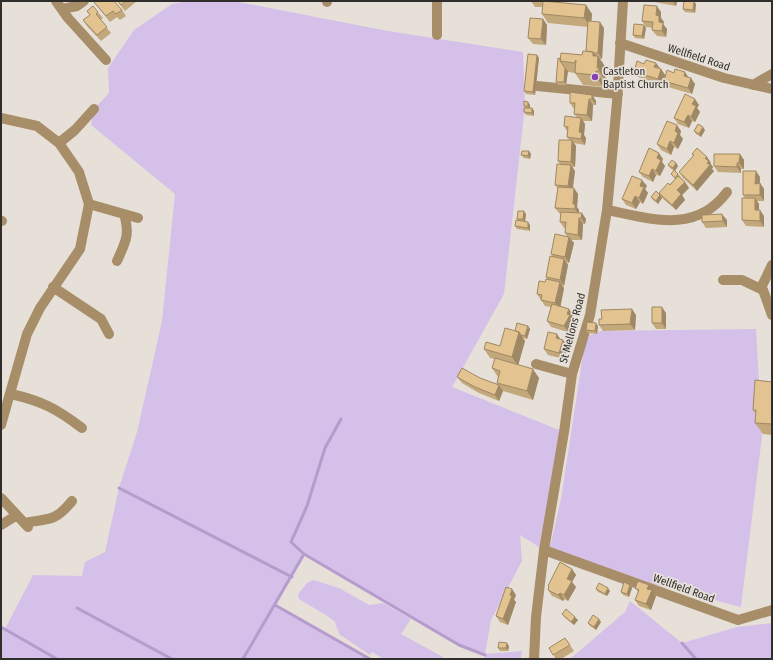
<svg xmlns="http://www.w3.org/2000/svg" width="773" height="660" font-family="'Fira Sans Condensed',sans-serif">
<style>
.green{fill:#d5c0e9}
.lines{fill:none;stroke-linecap:round;stroke-linejoin:round}
.stream{stroke:#b69bcd;stroke-width:3}
.minor{stroke:#a78e68;stroke-width:10}
.wall{fill:#c3a87c}
.shaded-wall{fill:#9f8865}
.building{fill:#e3c390;stroke:#9f8865}
.poi-dot{fill:#8642b5;stroke:#e6e0d8;stroke-width:1.5}
.labels{text-anchor:middle;stroke-width:3.5;stroke-linejoin:round;paint-order:stroke}
.street-label{font-size:11px;fill:#302e2b;stroke:#e6e0d8}
.poi-label{font-size:11px;fill:#302e2b;stroke:#e6e0d8;text-anchor:start}
</style>
<rect width="100%" height="100%" fill="#e6e0d8"/>
<path class="green" d="M187,1H233L388,31L523,52L525,106L504,294L452,387L564,432L544,550L520,535L522,561L491,620L485,654L522,651L521,659H484L485,655L459,645L305,554L275,605L370,659H1V627L5,629L33,575L82,576L85,562L105,552L119,488L137,432L162,321L175,194L91,125L94,109L109,93L108,68L134,30L172,4Z
M756,329L762,436L741,607L653,584L550,547L561,499L584,348L590,335L601,331Z
M313,580L339,588L369,605L383,603L411,619L401,634L443,657L442,659H384L372,652L370,655L339,634L335,622L329,617L299,599L298,594L307,583Z
M630,601L682,643L737,627L772,623V659H570L625,612Z"/>
<g class="lines">
<path class="stream" d="M341,419L325,448L307,506L291,542L304,554L459,645L485,655
M119,488L292,577
M275,605L370,659
M77,608L172,659
M1,627L57,659
M682,643L696,659
M243,659L304,554"/>
<path class="minor" d="M56,1L68,18L106,60
M327,2V1
M62,9L77,6L84,1
M437,35V1
M620,43L724,78L772,89
M753,85L772,74
M537,86L618,94
M1,118L37,126L59,143L79,172L89,204L80,249L40,308L27,334L1,425
M59,143L75,130L94,109
M89,204L138,218
M607,210C651,219 696,234 727,192
M1,221H2
M117,261C126,241 130,235 124,214
M723,280H742L763,290L772,315
M53,287L101,319L109,334
M761,288L772,265
M536,364L572,374
M11,394C42,401 57,409 82,428
M1,498L28,527
M24,523C49,518 54,523 72,501
M1,525L17,515
M544,550L738,620L772,610
M534,659L536,617L544,550L564,432L572,374L590,315L607,210L617,102L623,1"/>
</g>
<path class="wall" d="M93,1L106,2L122,10L126,16L120,20L117,17L110,22Z
M117,1H137L125,11Z
M531,1H548V2L586,5L592,14L591,21L604,28L602,59H600L606,68L605,77L607,80V83H604L603,87L583,85L575,73L568,72V71L566,85H558L556,82L561,59L582,55L586,51L588,27L548,23L542,14L543,7H535Z
M649,1H677L676,6Z
M696,4L695,13L685,12L683,9Z
M87,11L98,12L103,18L100,20L111,33L101,41L87,26L83,20L90,15Z
M661,12V18L664,22L663,24L667,29L666,37L657,36L652,30L653,28L646,27L642,21Z
M543,19L547,25L546,45L533,44L528,38Z
M646,28L644,39L635,38L633,35Z
M539,58L535,95L526,94L524,91Z
M660,69H661L665,75L689,78L695,84L692,94L668,87L664,81L662,85L638,77L634,72Z
M592,95L596,101V105H593L592,121H583L585,124L584,135L586,138L585,145L574,143L576,146L575,167H572L575,171L573,188L578,194L577,207L579,210V213L586,219L585,224H583L582,240H571L574,243L569,263L567,262L568,265L564,286L562,285L564,288L560,307L573,315L572,318L574,321L568,332L551,327L547,321L551,307L545,306L537,294L547,279L546,277L553,257L551,254L567,236L565,233V228H564L560,222L561,214L559,213L555,208L558,189L555,185L560,164L558,161L569,140L567,137V131L564,126L577,117L574,114L575,109H574L570,103Z
M530,105V108H532L534,111V116L526,115L524,112L525,108L524,106Z
M699,105L697,108L700,112L695,122L692,121L689,128L678,124L674,118Z
M705,130L701,137L696,134L694,131Z
M681,131L680,135L683,139L678,149L674,147L671,155L661,150L657,144Z
M531,154L530,159L524,158L521,155Z
M692,154L707,157L711,163H710L713,167L712,169L714,171L697,191L683,178L679,172L693,156Z
M740,154L744,160V169H741V173L718,172L714,166Z
M663,159L662,162L665,166L660,176L656,175L653,182L643,177L639,172Z
M676,163L678,166L675,171L681,177H680L685,182L689,188L682,195L685,200L676,210L662,198L658,204L653,200L651,197L660,194L675,179L671,174L674,171L670,168L668,165Z
M760,177V183L764,189V201H757L759,204V210L764,216V227L746,226L742,220L745,198L743,195Z
M647,186L645,189L648,193L643,204L640,202L636,209L626,205L622,199Z
M526,214L525,222L530,225V231L517,229L515,226L519,221L517,219Z
M727,220V227L706,228L702,222Z
M666,313V329H656L652,323Z
M636,315L635,330L603,331L599,325Z
M528,326L530,329L527,339L523,338L525,341L518,365L539,378L533,400L503,391L499,401L479,393L462,383L457,377L480,378L499,385L497,383L498,377L492,368L495,359L490,358L484,349L500,346Z
M598,326L597,334L588,333L586,330Z
M568,346L564,359L548,355L544,349Z
M772,382V435L763,434L755,423L756,414L753,410Z
M572,569L576,575L572,582L576,587L568,601L564,599L563,601L552,596L548,590L549,588L548,586Z
M630,585L632,588L629,597L623,595L621,592Z
M635,588L653,591V592L656,596L651,610L639,606L635,600L638,592Z
M596,589L610,591L607,596L598,592Z
M516,595L514,600L516,602L508,625L500,622L496,616Z
M562,614L578,620L574,625L564,617Z
M601,622L596,630L590,626L588,623Z
M565,638L574,651L561,659H556L549,648Z
M509,646L508,651H500L498,648Z"/>
<path class="shaded-wall" d="M673,1H677L676,6Z
M694,1L696,4L695,13L693,10Z
M586,5L592,14L591,27L584,18Z
M657,6L661,12V18L664,22L663,24L667,29L666,37L662,31L656,15Z
M543,19L547,25L546,45L541,39Z
M600,22L604,28L602,59L598,53Z
M644,25L646,28L644,39L642,36Z
M593,52L598,58V56L606,68L605,77L607,80V83L597,68L593,56Z
M537,55L539,58L535,95L533,92Z
M656,63L660,68L654,67Z
M565,68L568,71L566,85L564,82Z
M661,69L665,75L662,85L658,79Z
M596,71L604,83L603,87L595,75Z
M685,72L689,78L684,76Z
M691,78L695,84L692,94L688,88Z
M592,95L596,101V105L592,99Z
M589,99L593,105L592,121L587,115Z
M695,99L699,105L697,108L700,112L695,122L691,117L692,104Z
M528,102L530,105V109L528,106Z
M532,108L534,111V116L532,113Z
M688,115L692,121L689,128L684,122Z
M581,118L585,124L584,135L586,138L585,145L581,139L579,132Z
M677,125L681,131L680,135L683,139L678,149L674,143L675,131Z
M703,127L705,130L701,137L699,134Z
M572,140L576,146L575,167L571,162Z
M670,141L674,147L671,155L667,149Z
M529,151L531,154L530,159L528,156Z
M659,153L663,159L662,162L665,166L660,176L656,171L657,158Z
M740,154L744,160V169L739,163Z
M707,157L711,163H710L713,167L712,169L714,171L697,191L693,185L705,158Z
M676,163L678,166L675,171L673,168Z
M737,163L741,169V173L737,167Z
M571,165L575,171L572,192L568,186Z
M652,169L656,175L653,182L649,176Z
M756,171L760,177L759,190L755,184Z
M642,180L647,186L645,189L648,193L643,204L639,198L640,186Z
M685,182L689,188L682,195L685,200L676,210L672,205L677,190Z
M760,183L764,189V201L760,195Z
M574,188L578,194L577,207L579,210V215L575,209L573,204Z
M660,195L662,198L658,204L656,201Z
M635,196L640,202L636,209L632,203Z
M755,198L759,204V216L755,210Z
M760,210L764,216V227L760,221Z
M524,211L526,214L525,222L523,219Z
M582,213L586,219L585,224L581,218Z
M722,214L727,220V227L723,221Z
M579,218L583,224L582,240L578,235Z
M528,222L530,225V231L528,228Z
M569,237L574,243L569,263L565,257Z
M564,259L568,265L564,286L560,280Z
M560,282L564,288L560,309L555,303Z
M662,307L666,313V329L662,323Z
M569,309L573,315L572,318L574,321L568,332L564,326Z
M632,309L636,315L635,330L630,324Z
M596,323L598,326L597,334L595,331Z
M528,326L530,329L527,339L525,336Z
M519,332L525,341L518,366L512,357Z
M557,334L561,340L556,338Z
M563,340L568,346L564,359L559,353Z
M533,369L539,378L533,400L527,391Z
M499,385L503,391L499,401L495,395Z
M572,569L576,575L572,582L576,587L568,601L564,595L567,579Z
M630,585L632,588L629,597L627,594Z
M649,585L656,596L651,610L646,604L647,589Z
M608,588L610,591L607,596L605,594Z
M512,589L516,595L514,600L516,602L508,625L503,619Z
M560,593L564,599L563,601L558,595Z
M575,617L578,620L574,625L571,622Z
M599,619L601,622L596,630L594,627Z
M507,643L509,646L508,651L506,648Z"/>
<path class="building" d="M93,1H105L106,2L107,1H114L122,10L116,14L113,11L106,16Z
M118,1H126L121,5Z
M543,1L586,5L584,18L542,14Z
M684,1H694L693,10L683,9Z
M644,5L657,6L656,15L659,16V22L663,23L662,31L652,30L653,22L642,21Z
M93,6L98,12L96,14L107,27L97,35L83,20L90,15L87,11Z
M530,18L543,19L541,39L528,38Z
M588,21L600,22L598,53H594L593,52L586,51Z
M634,24L644,25L642,36L633,35Z
M583,51L593,52V56H598L597,68H599V71H596L595,75L575,73L576,60L574,63L560,61L561,53L582,55Z
M528,54L537,55L533,92L524,91Z
M558,58L561,59L560,61L565,68L564,82H556Z
M646,60L656,63L654,67L661,69L658,79L634,72L637,61L644,64Z
M675,69L685,72L684,76L691,78L688,88L664,81L667,70L674,73Z
M570,92L592,95V99H589L587,115L574,114L575,103H570Z
M685,94L695,99L692,104L696,106L691,117L688,115L684,122L674,118Z
M524,101L528,102V106H524Z
M524,108H532V113L524,112Z
M565,116L581,118L579,132L582,133L581,139L567,137L568,127L564,126Z
M667,121L677,125L675,131L678,133L674,143L670,141L667,149L657,144Z
M698,124L703,127L699,134L694,131Z
M559,140H572L571,162L558,161Z
M649,148L659,153L657,158L661,160L656,171L652,169L649,176L639,172Z
M697,148L707,157L705,158L709,162L707,163L710,165L693,185L679,172L694,155L692,154Z
M522,151H529L528,156L521,155Z
M714,154H740L739,163H737V167L714,166Z
M672,160L676,163L673,168L668,165Z
M557,164L571,165L568,186L555,185Z
M674,170L678,174L675,178L671,174Z
M743,171H756L755,184L760,183V195H743Z
M632,176L642,180L640,186L644,187L639,198L635,196L632,203L622,199Z
M678,176L685,182L677,190L681,194L672,205L659,193L668,183L670,185Z
M558,187L574,188L573,204H575V209L555,208Z
M656,191L660,195L656,201L651,197Z
M742,198H755V210H760V221L742,220Z
M518,211H524L523,219H517Z
M561,212L582,213L581,218H579L578,235L565,233L566,222H560Z
M722,214L723,221L702,222V215Z
M516,220L528,222V228L515,226Z
M555,234L569,237L565,257L551,254Z
M550,256L564,259L560,280L546,277Z
M546,279L560,282L555,303L541,300L542,295L537,294L539,281L545,282Z
M552,304L569,309L567,314L570,315L564,326L547,321Z
M652,307H662V323H652Z
M632,309L630,324L599,325V319H602L601,310Z
M587,322L596,323L595,331L586,330Z
M517,323L528,326L525,336L521,335L519,332L515,331Z
M505,328L519,332L512,357L484,349L486,342L500,346Z
M548,332L557,334L556,338L563,340L559,353L544,349Z
M495,358L533,369L527,391L497,383L500,371L492,368Z
M462,368L480,378L499,385L495,395L475,387L457,377Z
M755,380L772,382V424L755,423L756,410H753Z
M560,562L572,569L567,579L572,581L564,595L560,593L558,595L548,590L549,587L548,586Z
M638,581L649,585L647,589L652,590L646,604L635,600L639,590L635,588Z
M624,582L630,585L627,594L621,592Z
M599,583L608,588L605,594L596,589Z
M506,587L512,589L510,595L512,596L503,619L496,616Z
M566,609L575,617L571,622L562,614Z
M593,615L599,619L594,627L588,623Z
M565,638L570,645L553,655L549,648Z
M499,642L507,643L506,648H498Z"/>
<circle class="poi-dot" cx="595" cy="77" r="4"/>
<g class="labels">
<g class="street-label">
<text transform="translate(699 57) rotate(18)" y="4">Wellfield Road</text>
<text transform="translate(572 328) rotate(-75)" y="4">St Mellons Road</text>
<text transform="translate(684 588) rotate(20)" y="4">Wellfield Road</text>
</g>
<g class="poi-label">
<text x="603" y="75">Castleton<tspan x="603" dy="13">Baptist Church</tspan></text>
</g>
</g>
<rect width="773" height="660" fill="none" stroke="#302e2b" stroke-width="4"/>
</svg>
